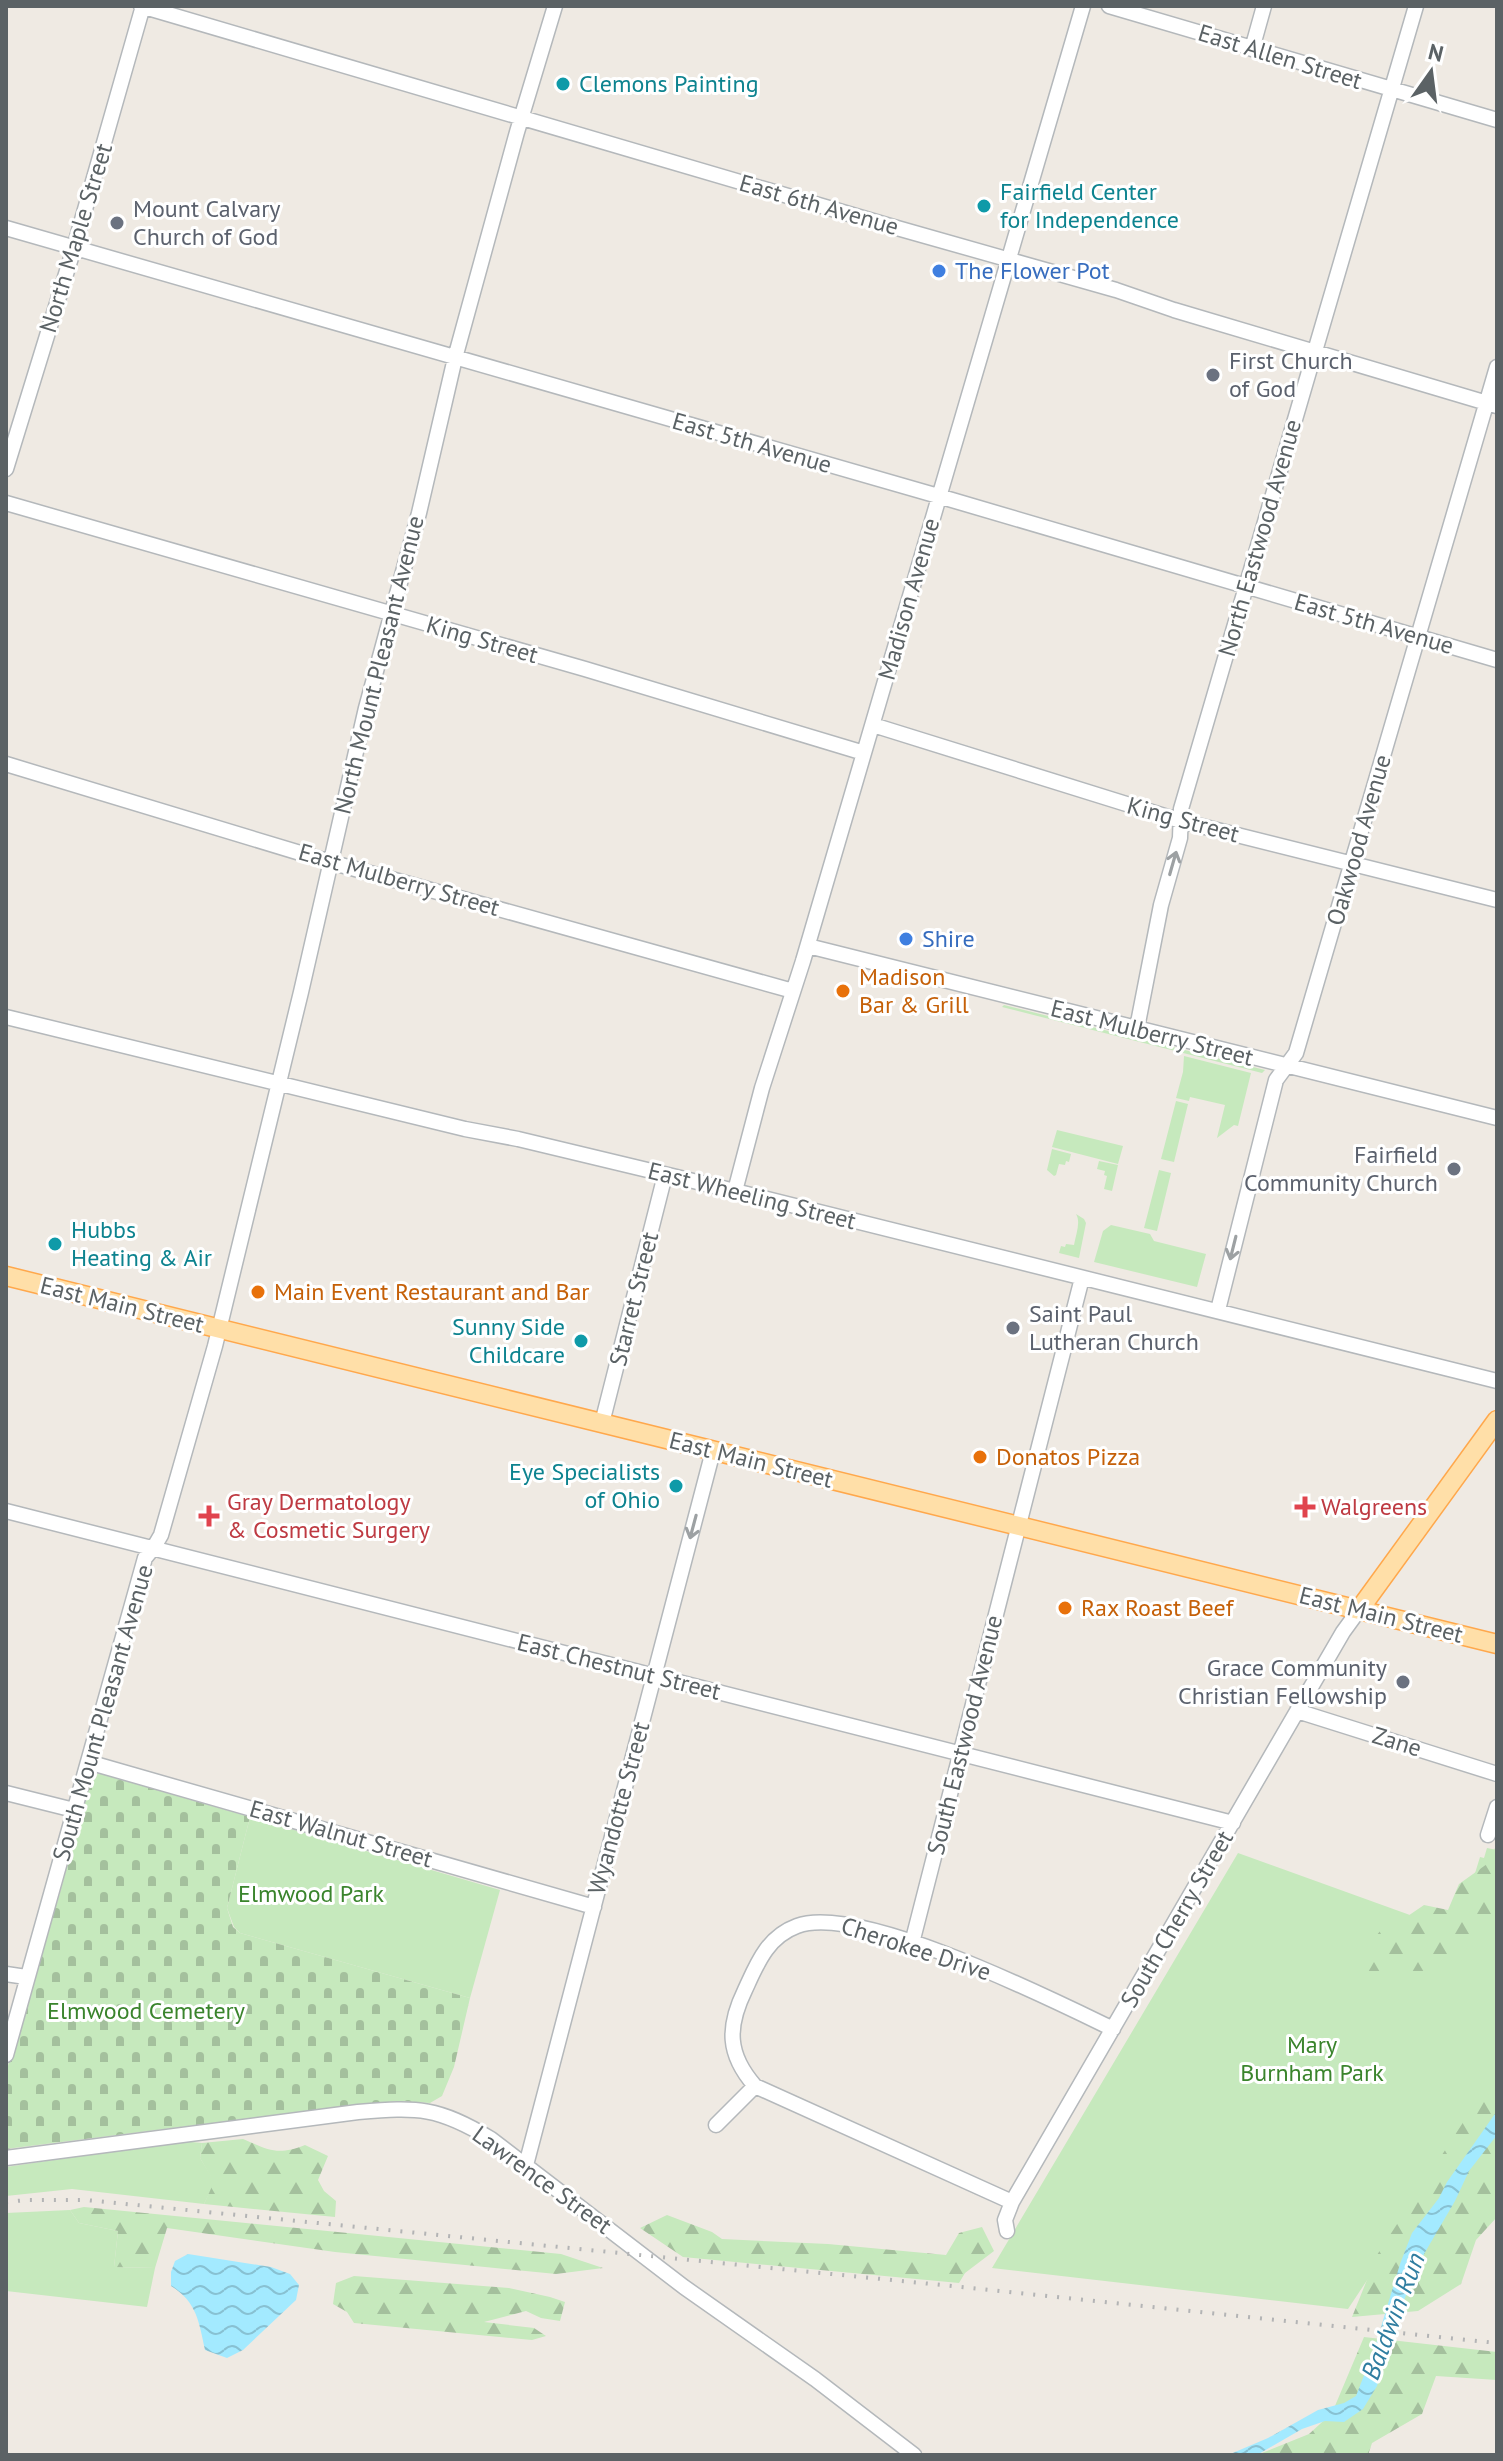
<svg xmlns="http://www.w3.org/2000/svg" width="1503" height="2461" font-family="'PT Sans',sans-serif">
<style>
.green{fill:#c6e9bd}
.forest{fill:url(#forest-firs)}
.cemetery{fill:url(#cemetery-stones)}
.water{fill:url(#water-waves)}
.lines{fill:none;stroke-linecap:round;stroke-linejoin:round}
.minor-casing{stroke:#b4b8bb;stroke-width:17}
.major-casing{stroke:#ffa84c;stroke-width:21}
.minor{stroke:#fff;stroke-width:14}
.major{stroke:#ffdfa8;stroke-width:18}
.rail{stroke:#b3b4b5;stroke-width:4;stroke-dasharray:2 10;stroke-linecap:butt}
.oneway{stroke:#9da1a3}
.culture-dot{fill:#0f9aa8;stroke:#fff;stroke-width:3}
.worship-dot{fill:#6b7280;stroke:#fff;stroke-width:3}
.shop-dot{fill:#3f7fe0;stroke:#fff;stroke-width:3}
.food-dot{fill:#e8710a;stroke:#fff;stroke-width:3}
.health-dot{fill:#e0444e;stroke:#fff;stroke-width:3}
.labels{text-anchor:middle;stroke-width:6;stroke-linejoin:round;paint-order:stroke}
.street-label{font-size:24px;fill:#5b6265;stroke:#fff}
.culture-label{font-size:24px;fill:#0d838f;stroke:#fff;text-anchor:start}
.worship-label{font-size:24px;fill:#5b616d;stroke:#fff;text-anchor:start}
.shop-label{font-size:24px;fill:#366cbe;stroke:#fff;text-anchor:start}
.food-label{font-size:24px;fill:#c56008;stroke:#fff;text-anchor:start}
.health-label{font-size:24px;fill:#be3a42;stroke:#fff;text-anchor:start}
.park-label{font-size:24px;fill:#3a842c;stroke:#fff}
.water-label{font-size:26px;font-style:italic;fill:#2f7da0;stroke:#fff}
</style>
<defs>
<pattern id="forest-firs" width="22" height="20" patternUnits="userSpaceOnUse" patternTransform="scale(2)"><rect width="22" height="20" fill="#c6e9bd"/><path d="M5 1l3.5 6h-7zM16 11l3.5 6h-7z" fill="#a4c09d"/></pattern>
<pattern id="cemetery-stones" width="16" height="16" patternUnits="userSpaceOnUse" patternTransform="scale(2)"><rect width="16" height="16" fill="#c6e9bd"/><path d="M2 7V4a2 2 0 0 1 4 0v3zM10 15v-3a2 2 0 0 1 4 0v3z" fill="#a4c09d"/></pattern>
<pattern id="water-waves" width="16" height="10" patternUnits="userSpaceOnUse" patternTransform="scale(2)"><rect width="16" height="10" fill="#a3eaff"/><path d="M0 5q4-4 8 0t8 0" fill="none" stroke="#88c1d2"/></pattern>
</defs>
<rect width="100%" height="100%" fill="#efeae3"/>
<path class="green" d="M1004,1005L1265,1070L1262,1073L1002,1007Z
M1184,1056L1251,1073L1238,1126L1234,1125L1217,1138L1225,1105L1190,1097L1189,1101L1176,1098L1183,1072Z
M1176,1101L1188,1104L1174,1162L1161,1159Z
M1057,1130L1123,1146L1118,1164L1052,1147Z
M1052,1149L1071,1154L1069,1162L1066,1161L1065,1165L1059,1164L1056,1175L1054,1176L1047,1170Z
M1099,1161L1118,1165L1112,1191L1104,1189L1107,1176L1104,1175L1105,1171L1097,1169Z
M1159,1170L1171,1173L1157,1231L1144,1228Z
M1076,1214L1084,1219L1086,1223L1079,1258L1059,1253L1061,1246L1065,1247L1066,1244L1074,1245C1076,1234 1081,1222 1076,1214Z
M1111,1225L1150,1234L1154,1241L1206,1254L1197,1287L1094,1262L1103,1231Z
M250,1817L500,1890L470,1998L240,1933L234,1927L227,1908Z
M1487,1848L1497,1850V2120L1462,2137L1348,2309L992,2268L1238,1853L1457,1932L1480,1857L1484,1858Z
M182,2141L202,2143L200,2158L215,2182L204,2204L72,2189L6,2196V2167Z
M70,2210L79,2223L118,2231L114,2267L155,2268L147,2307L6,2291V2213Z"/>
<path class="forest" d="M1497,1844V1893L1490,1933L1468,1953L1433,1971H1367L1361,1954L1381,1930L1402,1920L1424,1905L1448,1910L1459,1884L1487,1864Z
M1497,2077V2217L1476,2240L1461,2284L1418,2311L1352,2317L1377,2255L1488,2084Z
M243,2139C269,2150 277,2156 305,2145L328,2156L318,2180L324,2191L336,2201L335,2217L204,2204L214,2182L200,2158L202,2143Z
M84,2207L561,2254L603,2268L556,2274L335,2252L167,2228L155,2268L114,2267L118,2231L79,2223L70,2210Z
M667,2215L712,2232L722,2239L828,2244L946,2255L959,2233L982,2227L994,2251L965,2273L959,2283L683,2257L640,2228Z
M354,2276L509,2288L550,2297L565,2302L560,2321L541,2318L526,2311L484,2322L534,2328L546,2336L532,2340L354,2323L347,2312L333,2304L336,2283Z
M1364,2337L1497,2352V2380L1436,2376L1422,2414L1372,2443L1368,2455H1257L1309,2434L1332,2413Z"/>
<path class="cemetery" d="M98,1773L250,1817L227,1908L233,1927L240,1933L470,1998L454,2067L442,2096L430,2103L399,2101L347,2106L6,2149V2073L51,1911L54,1910L57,1903L92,1777H96Z"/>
<path class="water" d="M1497,2111V2135L1469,2171L1455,2201L1424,2254L1391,2330L1377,2386L1363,2409L1344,2422L1325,2421L1302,2429L1257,2455H1228L1268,2438L1318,2410L1344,2403L1356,2396L1375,2347L1400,2264L1412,2233L1439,2198L1447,2182Z
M188,2254L271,2267L290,2274L299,2285L296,2300L243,2350L227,2358L205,2350C199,2322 197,2302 171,2286V2272L175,2261Z"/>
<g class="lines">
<g class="minor-casing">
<path id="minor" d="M141,6L890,226L1116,290L1174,310L1497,406
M1109,6L1497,120
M1252,49L1264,6
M6,228L952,500L1497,660
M6,469L74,248L143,6
M6,503L585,669L864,753
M873,725L1181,821L1497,900
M6,764L330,862L793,991
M808,946L1497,1118
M6,1017L465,1129L518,1139L735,1191L1497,1381
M1137,1028L1161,905L1180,838L1181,809L1416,6
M735,1191L762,1088L803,961L1083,6
M1218,1310L1276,1080L1296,1053L1497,367
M602,1423L665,1175
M6,1511L1233,1823
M1297,1711L1497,1774
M88,1762L594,1907
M6,1793L74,1810
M1488,1835L1497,1807
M912,1943L1082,1278
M6,1974L26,1977
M6,2055L145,1558L154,1547L161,1535L215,1346L301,992L366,708L419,513L455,358L517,132L555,6
M716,2125L755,2086
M6,2158L358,2112C419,2107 438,2107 491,2139L684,2287L815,2379L914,2455
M526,2165L713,1451
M1012,2202L755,2086C727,2054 727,2027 745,1990C757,1964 767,1937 797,1926C859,1903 1051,1999 1113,2029
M1007,2231L1005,2220L1012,2202L1343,1632L1359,1610"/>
</g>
<g class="major-casing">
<path id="major" d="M6,1276L1497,1644
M1359,1610L1497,1420"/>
</g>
<use href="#minor" class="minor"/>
<use href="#major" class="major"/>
<path class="rail" d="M6,2202L27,2200H86L942,2285L1497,2343"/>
</g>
<defs><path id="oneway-shaft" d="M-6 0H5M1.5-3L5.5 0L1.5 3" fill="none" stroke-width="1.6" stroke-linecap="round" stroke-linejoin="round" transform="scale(2)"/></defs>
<g class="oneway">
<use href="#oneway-shaft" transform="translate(1173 863) rotate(-74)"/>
<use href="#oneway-shaft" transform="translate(1233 1248) rotate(104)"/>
<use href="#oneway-shaft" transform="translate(693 1527) rotate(105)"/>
</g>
<g class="culture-dot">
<circle cx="563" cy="84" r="8"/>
<circle cx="984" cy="206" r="8"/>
<circle cx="55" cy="1244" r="8"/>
<circle cx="581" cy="1341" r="8"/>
<circle cx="676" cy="1486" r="8"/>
</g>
<g class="worship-dot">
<circle cx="117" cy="223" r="8"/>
<circle cx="1213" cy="375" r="8"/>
<circle cx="1454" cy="1169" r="8"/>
<circle cx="1013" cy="1328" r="8"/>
<circle cx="1403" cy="1682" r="8"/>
</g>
<g class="shop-dot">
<circle cx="939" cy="271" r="8"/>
<circle cx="906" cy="939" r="8"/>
</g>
<g class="food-dot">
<circle cx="843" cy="991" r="8"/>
<circle cx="258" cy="1292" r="8"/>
<circle cx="980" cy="1457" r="8"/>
<circle cx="1065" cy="1608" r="8"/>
</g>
<g class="health-dot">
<path d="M1301 1495h8v8h8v8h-8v8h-8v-8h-8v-8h8z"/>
<path d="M205 1504h8v8h8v8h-8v8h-8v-8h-8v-8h8z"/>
</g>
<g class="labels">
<g class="street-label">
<text transform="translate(1280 57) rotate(17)" y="8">East Allen Street</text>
<text transform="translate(819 205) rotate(16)" y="8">East 6th Avenue</text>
<text transform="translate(76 238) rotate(-73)" y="8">North Maple Street</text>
<text transform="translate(752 443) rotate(16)" y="8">East 5th Avenue</text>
<text transform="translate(1260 538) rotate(-74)" y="8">North Eastwood Avenue</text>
<text transform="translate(909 599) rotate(-74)" y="8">Madison Avenue</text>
<text transform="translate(1374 624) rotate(16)" y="8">East 5th Avenue</text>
<text transform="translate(482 640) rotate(16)" y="8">King Street</text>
<text transform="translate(379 665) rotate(-76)" y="8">North Mount Pleasant Avenue</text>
<text transform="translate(1183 820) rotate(15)" y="8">King Street</text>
<text transform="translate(1359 840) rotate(-74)" y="8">Oakwood Avenue</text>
<text transform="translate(399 880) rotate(16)" y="8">East Mulberry Street</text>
<text transform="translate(1152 1033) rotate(14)" y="8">East Mulberry Street</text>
<text transform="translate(752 1196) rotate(14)" y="8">East Wheeling Street</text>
<text transform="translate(634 1299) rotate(-76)" y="8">Starret Street</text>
<text transform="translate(122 1305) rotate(14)" y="8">East Main Street</text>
<text transform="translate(751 1460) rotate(14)" y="8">East Main Street</text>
<text transform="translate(1381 1615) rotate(14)" y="8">East Main Street</text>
<text transform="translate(619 1667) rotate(14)" y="8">East Chestnut Street</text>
<text transform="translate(103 1713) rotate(-74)" y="8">South Mount Pleasant Avenue</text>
<text transform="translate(965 1735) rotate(-76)" y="8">South Eastwood Avenue</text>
<text transform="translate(1397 1742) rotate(17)" y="8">Zane</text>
<text transform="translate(619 1808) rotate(-75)" y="8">Wyandotte Street</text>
<text transform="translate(341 1834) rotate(16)" y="8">East Walnut Street</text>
<text transform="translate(1177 1919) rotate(-60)" y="8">South Cherry Street</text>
<text transform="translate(916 1949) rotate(18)" y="8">Cherokee Drive</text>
<text transform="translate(542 2180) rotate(36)" y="8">Lawrence Street</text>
</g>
<g class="culture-label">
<text x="579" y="92">Clemons Painting</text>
<text x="1000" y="200">Fairfield Center<tspan x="1000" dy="28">for Independence</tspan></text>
<text x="71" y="1238">Hubbs<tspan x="71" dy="28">Heating &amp; Air</tspan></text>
<text x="565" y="1335" text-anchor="end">Sunny Side<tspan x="565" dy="28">Childcare</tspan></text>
<text x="660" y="1480" text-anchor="end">Eye Specialists<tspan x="660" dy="28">of Ohio</tspan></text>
</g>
<g class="worship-label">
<text x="133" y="217">Mount Calvary<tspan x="133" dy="28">Church of God</tspan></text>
<text x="1229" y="369">First Church<tspan x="1229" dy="28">of God</tspan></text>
<text x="1438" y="1163" text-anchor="end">Fairfield<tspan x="1438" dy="28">Community Church</tspan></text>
<text x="1029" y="1322">Saint Paul<tspan x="1029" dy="28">Lutheran Church</tspan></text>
<text x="1387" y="1676" text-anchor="end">Grace Community<tspan x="1387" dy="28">Christian Fellowship</tspan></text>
</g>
<g class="shop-label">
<text x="955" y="279">The Flower Pot</text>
<text x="922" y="947">Shire</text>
</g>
<g class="food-label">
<text x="859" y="985">Madison<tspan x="859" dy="28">Bar &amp; Grill</tspan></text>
<text x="274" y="1300">Main Event Restaurant and Bar</text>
<text x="996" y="1465">Donatos Pizza</text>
<text x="1081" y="1616">Rax Roast Beef</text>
</g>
<g class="health-label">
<text x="227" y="1510">Gray Dermatology<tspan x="227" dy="28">&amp; Cosmetic Surgery</tspan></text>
<text x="1321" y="1515">Walgreens</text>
</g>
<g class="park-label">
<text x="311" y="1902">Elmwood Park</text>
<text x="146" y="2019">Elmwood Cemetery</text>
<text x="1312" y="2053">Mary<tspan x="1312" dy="28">Burnham Park</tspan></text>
</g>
<g class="water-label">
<text transform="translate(1393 2316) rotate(-69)" y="9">Baldwin Run</text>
</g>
</g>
<rect width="1503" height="2461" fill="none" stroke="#5b6265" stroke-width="16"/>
<g transform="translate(1431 72) rotate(14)" stroke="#ffffff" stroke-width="6" paint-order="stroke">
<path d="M0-6L14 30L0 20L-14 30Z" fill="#5b6265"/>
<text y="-12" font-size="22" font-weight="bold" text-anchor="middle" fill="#5b6265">N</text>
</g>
</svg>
